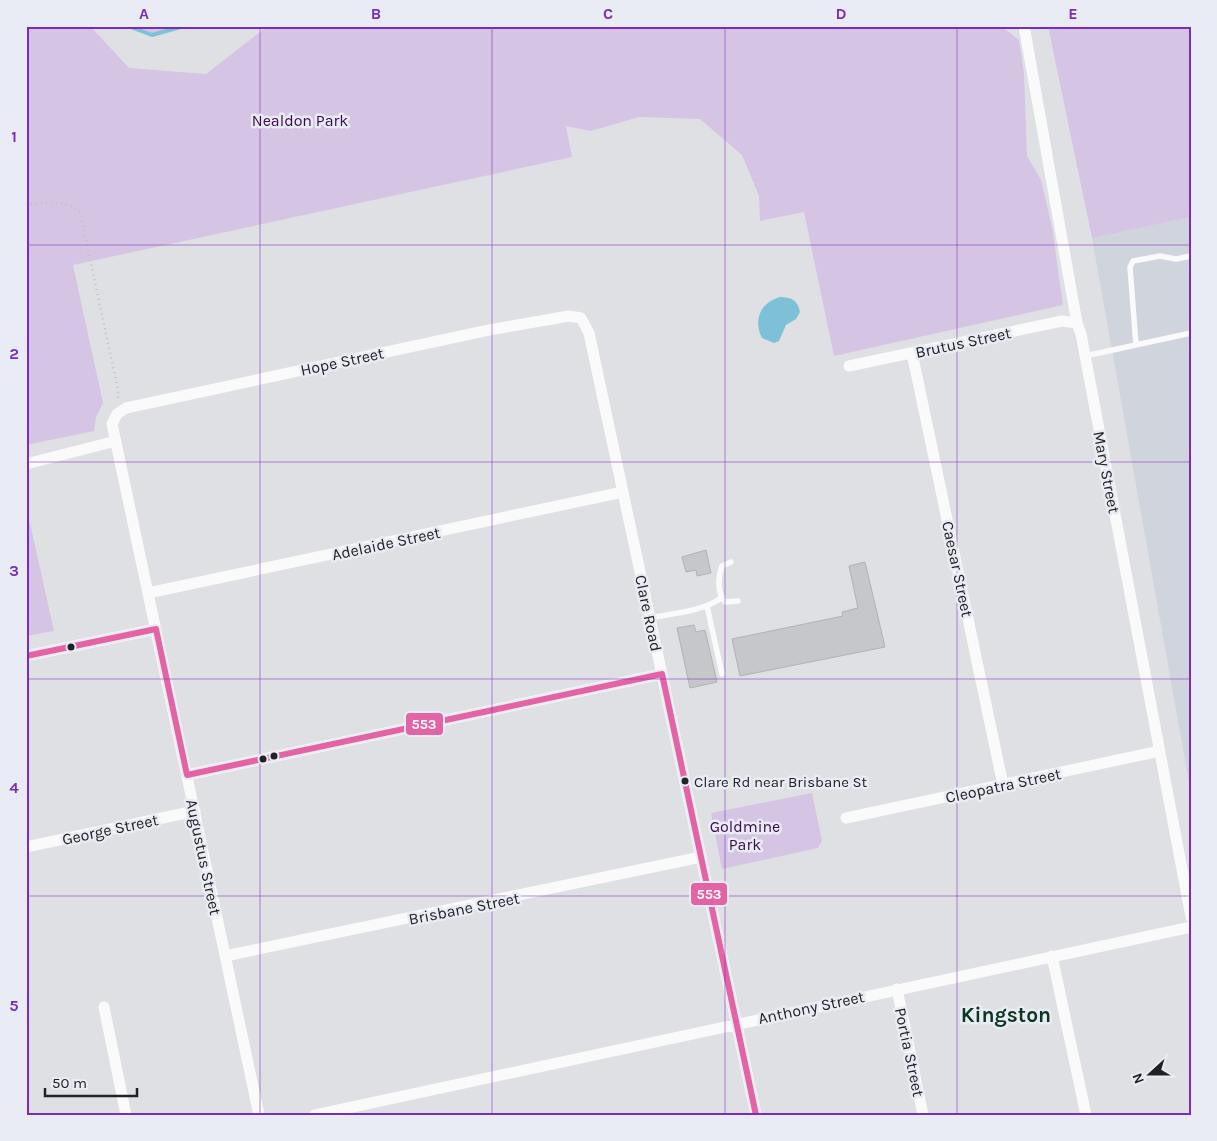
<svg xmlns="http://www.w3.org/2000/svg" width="1217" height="1141" font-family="Karla,sans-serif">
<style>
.built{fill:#d0d4dd}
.green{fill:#d5c4e3}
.water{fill:#7ec0d7}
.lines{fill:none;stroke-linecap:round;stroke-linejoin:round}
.stream{stroke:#7ec0d7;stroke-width:4}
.building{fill:#c5c7ca;stroke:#b0b2b4}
.path{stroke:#c0c0c2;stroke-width:2.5;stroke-dasharray:1 4;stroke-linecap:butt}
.lane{stroke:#fafafb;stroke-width:5.5}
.street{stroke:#fafafb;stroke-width:11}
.bus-1-casing{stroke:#e9ecf4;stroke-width:10}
.bus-1{stroke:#e463a4;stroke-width:6}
.grid{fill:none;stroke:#7b2cbf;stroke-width:1;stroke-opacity:0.55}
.bus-dot{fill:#212224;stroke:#e9ecf4;stroke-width:2}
.labels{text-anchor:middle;stroke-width:5;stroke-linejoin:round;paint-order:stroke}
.bus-label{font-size:15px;fill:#212224;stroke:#e9ecf4;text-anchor:start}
.park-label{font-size:16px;fill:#3d0957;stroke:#e9ecf4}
.street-label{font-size:16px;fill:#212224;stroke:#e9ecf4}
.district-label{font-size:21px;font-weight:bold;fill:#0d3620;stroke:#e9ecf4}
.line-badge{stroke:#e9ecf4;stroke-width:2}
.badge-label{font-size:14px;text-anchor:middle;font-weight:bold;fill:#fff}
.neatline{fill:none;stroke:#7b2cbf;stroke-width:2}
.grid-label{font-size:16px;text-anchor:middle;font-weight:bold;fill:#7b2cbf}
</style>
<rect width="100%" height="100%" fill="#dfe0e4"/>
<path class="built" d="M1191,217V794L1092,238Z"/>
<path class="green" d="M26,26H90L129,68L206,74L268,26H1001L1019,40L1024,73L1027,156L1041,180L1052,227L1063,305L834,356L804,212L760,221L759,196L742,155L700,119L639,117L591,131L566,126L572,157L73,265L103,403L96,417L94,431L26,445Z
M128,26H184L152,35Z
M1048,26H1191V217L1092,238Z
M26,505L54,631L26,636Z
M812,793L822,841L818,848L722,869L711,813Z"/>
<path class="water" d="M780,297C791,297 798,300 800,312L796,319L786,325L779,341L774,343L762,338C753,320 760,303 780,297Z"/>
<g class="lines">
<path class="stream" d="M128,26L152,35L184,26"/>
</g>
<path class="building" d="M706,550L711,573L697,576L696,570L686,572L682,557Z
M865,562L885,647L740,676L732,639L843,616L842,612L858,608L849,566Z
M694,625L696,632L705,630L717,682L690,688L677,628Z"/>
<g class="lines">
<path class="path" d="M26,204C43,204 68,199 80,212L118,390V400"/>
<path class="lane" d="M1136,345L1130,267L1133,261L1160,256L1176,259L1191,256
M1085,356L1191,333
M731,562L722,566C718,576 717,593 725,602L738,601
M707,606L722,674
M650,618C673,613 702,612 721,598"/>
<path class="street" d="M1024,26L1077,323L1081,334L1191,917
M912,353L1003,785
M849,366L1062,321L1077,323
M26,464L116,441
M148,593L623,492
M26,656L156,629
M187,775L662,674
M846,818L1160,751
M26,847L195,811
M225,956L701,857
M1052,956L1086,1115
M897,989L923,1115
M104,1007L126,1115
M259,1115L112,424L117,414L126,408L489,330L569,316L581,318L589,333L756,1115
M315,1115L1191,927"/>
<g class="bus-1-casing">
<path id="bus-1" d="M156,629L187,775
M26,656L156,629
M662,674L756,1115
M187,775L662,674"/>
</g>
<use href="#bus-1" class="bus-1"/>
</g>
<path class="grid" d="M260,26V1115M492,26V1115M725,26V1115M957,26V1115M26,245H1191M26,462H1191M26,679H1191M26,896H1191"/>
<g class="bus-dot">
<circle cx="71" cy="647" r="4.5"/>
<circle cx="274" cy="756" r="4.5"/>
<circle cx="263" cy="759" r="4.5"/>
<circle cx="685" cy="781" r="4.5"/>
</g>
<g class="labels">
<g class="bus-label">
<text x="694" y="787">Clare Rd near Brisbane St</text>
</g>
<g class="park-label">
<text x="300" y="126">Nealdon Park</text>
<text x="745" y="832">Goldmine<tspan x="745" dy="18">Park</tspan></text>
</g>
<g class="street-label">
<text transform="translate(963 342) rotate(-12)" y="6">Brutus Street</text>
<text transform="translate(342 361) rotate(-12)" y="6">Hope Street</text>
<text transform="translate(1107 472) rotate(79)" y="6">Mary Street</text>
<text transform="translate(386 543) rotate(-12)" y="6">Adelaide Street</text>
<text transform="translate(958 569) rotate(78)" y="6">Caesar Street</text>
<text transform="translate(649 613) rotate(78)" y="6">Clare Road</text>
<text transform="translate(1003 785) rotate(-12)" y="6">Cleopatra Street</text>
<text transform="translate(110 829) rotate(-12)" y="6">George Street</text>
<text transform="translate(204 857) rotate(78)" y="6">Augustus Street</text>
<text transform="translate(464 908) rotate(-11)" y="6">Brisbane Street</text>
<text transform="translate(811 1007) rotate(-12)" y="6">Anthony Street</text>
<text transform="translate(910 1052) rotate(78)" y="6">Portia Street</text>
</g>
<g class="district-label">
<text x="1006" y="1022">Kingston</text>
</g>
</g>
<g class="line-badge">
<rect x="405" y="712" width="39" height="24" rx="5" fill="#e463a4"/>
<rect x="690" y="882" width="38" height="24" rx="5" fill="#e463a4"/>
</g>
<g class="badge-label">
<text x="424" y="729">553</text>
<text x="709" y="899">553</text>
</g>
<rect width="1217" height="1141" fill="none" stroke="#e9ecf4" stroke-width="55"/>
<g transform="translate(1150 1074) rotate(249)" stroke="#e9ecf4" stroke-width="4" paint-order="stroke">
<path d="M0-4L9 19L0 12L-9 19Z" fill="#212224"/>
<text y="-8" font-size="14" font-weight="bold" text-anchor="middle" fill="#212224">N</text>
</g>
<path d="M45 1088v8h92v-8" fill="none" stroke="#212224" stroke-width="2.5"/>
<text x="52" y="1088" font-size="15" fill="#212224" stroke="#e9ecf4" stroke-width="4" paint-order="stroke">50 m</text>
<rect x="28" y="28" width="1162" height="1086" class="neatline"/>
<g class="grid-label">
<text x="144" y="19">A</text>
<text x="376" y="19">B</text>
<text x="608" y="19">C</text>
<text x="841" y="19">D</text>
<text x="1073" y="19">E</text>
<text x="14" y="142">1</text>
<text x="14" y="359">2</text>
<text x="14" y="576">3</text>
<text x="14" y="793">4</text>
<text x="14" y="1011">5</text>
</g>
</svg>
